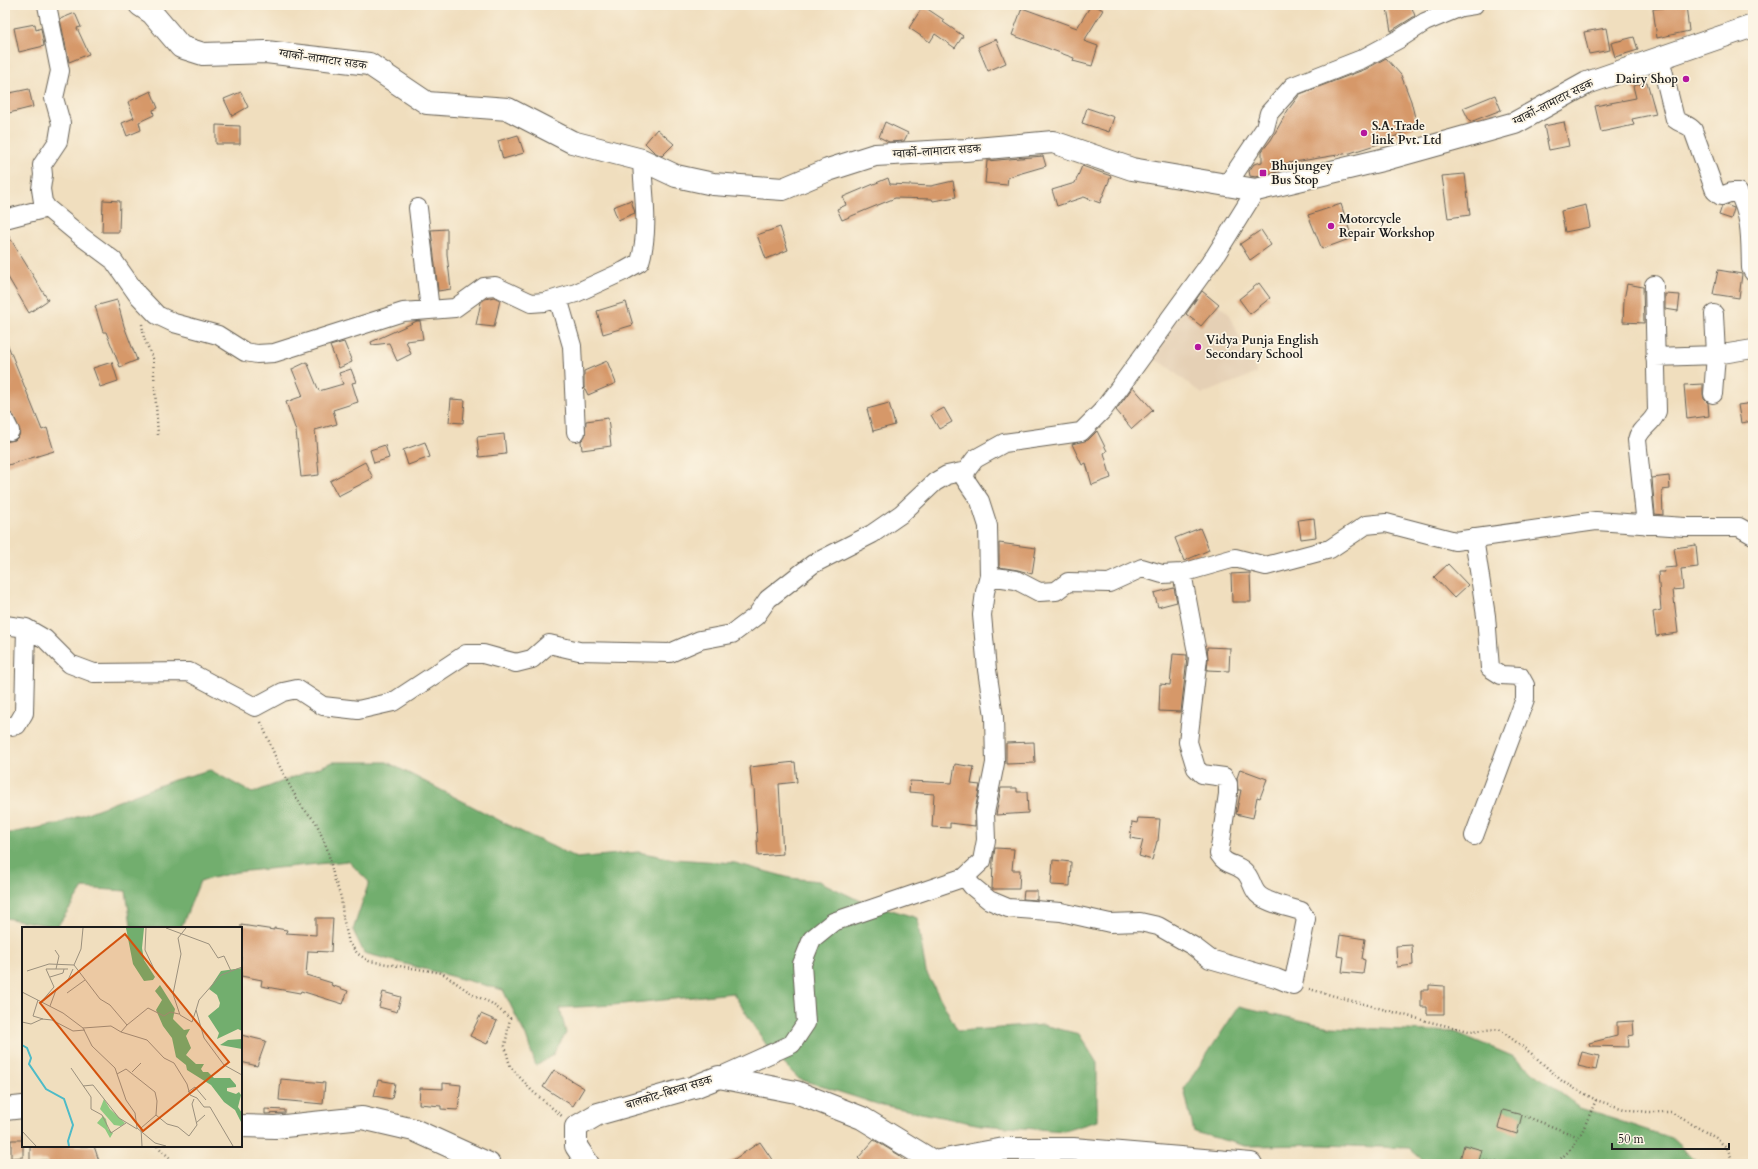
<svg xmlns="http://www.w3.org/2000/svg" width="1758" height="1169" font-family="Cardo,'Noto Serif Devanagari',serif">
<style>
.built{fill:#e5d0b5}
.forest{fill:#72ae6e;stroke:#476545}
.building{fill:#d69869}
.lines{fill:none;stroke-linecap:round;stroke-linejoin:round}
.minor-casing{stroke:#666055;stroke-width:20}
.major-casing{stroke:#666055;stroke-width:24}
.path{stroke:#666055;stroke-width:2.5;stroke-dasharray:1 3;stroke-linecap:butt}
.minor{stroke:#fff;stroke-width:18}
.major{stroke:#fff;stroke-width:22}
.poi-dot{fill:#b5179e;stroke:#fcf5e5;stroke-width:1.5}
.labels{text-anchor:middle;stroke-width:3.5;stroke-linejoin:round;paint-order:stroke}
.street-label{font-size:12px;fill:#1c1c1c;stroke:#fcf5e5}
.poi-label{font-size:12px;font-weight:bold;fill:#1c1c1c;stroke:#fcf5e5;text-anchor:start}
.inset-river{fill:none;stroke:#4ebbc7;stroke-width:2}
.inset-road{fill:none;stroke:#9b907d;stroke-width:1}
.view{fill:#d4530e;fill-opacity:0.15;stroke:#d4530e;stroke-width:2}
.inset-edge{fill:none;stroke:#1c1c1c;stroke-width:2}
</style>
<rect width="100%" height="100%" fill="#fcf5e5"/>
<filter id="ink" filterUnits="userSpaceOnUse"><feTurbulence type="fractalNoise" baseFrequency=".025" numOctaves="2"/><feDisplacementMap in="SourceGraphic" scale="8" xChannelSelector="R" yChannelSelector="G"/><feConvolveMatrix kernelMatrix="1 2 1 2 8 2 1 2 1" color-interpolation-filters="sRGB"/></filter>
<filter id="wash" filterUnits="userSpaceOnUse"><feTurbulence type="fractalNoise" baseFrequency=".012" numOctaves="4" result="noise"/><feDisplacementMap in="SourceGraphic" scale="16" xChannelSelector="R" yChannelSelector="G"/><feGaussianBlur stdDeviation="0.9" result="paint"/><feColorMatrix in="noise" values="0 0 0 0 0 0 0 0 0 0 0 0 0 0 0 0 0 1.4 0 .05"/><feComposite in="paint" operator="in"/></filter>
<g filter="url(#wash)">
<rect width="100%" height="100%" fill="#f0debe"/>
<path class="built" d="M1202,291L1228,313L1257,373L1202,394L1164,364L1145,356Z"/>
<path class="forest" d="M333,762H387L518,830L577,858L638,852L674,859L735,863L790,878L819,881L854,898L917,918L926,972L958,1031L1043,1025L1079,1034L1097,1063V1121L1064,1131L981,1125L877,1104L799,1079L769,1049L733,993L613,1005L560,1008L566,1033L552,1056L536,1066L526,1036L503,990L364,953L353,930L369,882L348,861L237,872L200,881L181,928H133L131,925L126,891L83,888L57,927L5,918V834L58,824L174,780L210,770L252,793Z
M1239,1006L1330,1027L1455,1032L1512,1056L1580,1108L1671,1138L1701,1164H1427L1409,1148L1321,1145L1246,1146L1194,1132L1184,1089Z"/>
<g id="blocks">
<path class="building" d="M1091,5H1094L1103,10L1084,41L1098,46L1092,66L1073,61L1074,58L1012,35L1022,8L1077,28Z
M1399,5H1411L1415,16L1391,31L1387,8Z
M1686,5L1689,31L1657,38L1653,9Z
M923,6L944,20L943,22L963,36L955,48L935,34L930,42L909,28Z
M75,13L81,27L77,28L89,54L69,62L60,19Z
M35,24L36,30L41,28L44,46L19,52L14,28Z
M1606,28L1610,50L1589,54L1584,32Z
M1634,37L1638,50L1615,57L1611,43Z
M996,39L1006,63L988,71L978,47Z
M1386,58L1401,75L1411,101L1417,126L1381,143L1350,153L1276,165L1277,172L1256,177L1250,176L1249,171L1254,164L1262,162V151L1271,140L1288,110L1300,94L1366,69Z
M1647,82L1656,114L1632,119L1634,125L1601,132L1595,106L1636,98L1633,86Z
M29,89L33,107L5,114V94Z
M151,91L158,108L153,110L154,115L139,122L141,130L127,136L122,123L134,118L128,102Z
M241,92L248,107L232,116L224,99Z
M1495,95L1501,110L1470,122L1463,108Z
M1087,108L1114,117L1109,132L1082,123Z
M885,122L908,133L904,141L889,142L879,137Z
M1564,122L1569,146L1549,150L1544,126Z
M216,125L240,126V144H216Z
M657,129L674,144L662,156L654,152L645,143Z
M518,135L524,153L503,159L498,141Z
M1043,156L1046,166L1008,177L1007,185L985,183L987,161Z
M1082,166L1111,176L1100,203L1084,197L1057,206L1052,190L1075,183Z
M1465,174L1470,215L1448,218L1442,176Z
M888,178L890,184L931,186L953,181L956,197L933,201L932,199L895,198L842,220L837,209L846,205L843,197Z
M103,200L120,201L119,232H102Z
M631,200L635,213L618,220L613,207Z
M1341,204L1352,238L1322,249L1308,215Z
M1586,205L1590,227L1565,232L1561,211Z
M1726,205L1734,208V209L1731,219L1719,215L1722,206Z
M780,227L788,250L766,259L757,235Z
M447,229V254L451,289L438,291L431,230Z
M5,230L48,300L29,313L5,272Z
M1261,230L1271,245L1250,260L1240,244Z
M1718,270L1742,274L1739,298L1713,294Z
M1259,283L1270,298L1250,314L1239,299Z
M1627,284L1643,287L1644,323L1623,322L1624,300Z
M1202,291L1219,305L1201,326L1186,314Z
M1665,294L1680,295L1678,311L1665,309Z
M494,297L500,300L494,327L476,325L481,302L485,299Z
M117,300L124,326L137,360L120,367L106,332H103L95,306Z
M626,302L633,325L603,334L597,311Z
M417,321H420L423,339L406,341L411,354L397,361L389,343L372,345L371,342Z
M5,338L42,430L47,428L54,451L5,466V442L15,440L19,436L20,431L14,416L8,411L5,404Z
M344,342L352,362L339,368L330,346Z
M607,361L616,383L588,395L584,387V371Z
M112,362L118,381L100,387L93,368Z
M307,362L319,391L343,384L339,373L351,369L356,382L352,383L358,402L333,410L337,424L315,430L319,475L301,477L296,431L286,402L303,396L292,369Z
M1703,384V394L1704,399L1708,403L1709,416L1687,419L1684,385Z
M1133,387L1153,410L1132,429L1116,410Z
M451,399L465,400L463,423L449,422Z
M889,403L895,425L873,431L867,409Z
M1753,403V421L1741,423L1738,405Z
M944,408L952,422L939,429L931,415Z
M608,418L611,446L582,450L581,441L585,436L586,421Z
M1097,431L1107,451L1104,453L1111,478L1092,485L1086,463L1082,465L1072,444L1088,440Z
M504,434L506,454L479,457L477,437Z
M425,442L430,457L408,465L403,450Z
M385,445L389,458L374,463L370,450Z
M365,462L373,478L338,496L330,481Z
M1669,476L1670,489L1662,490L1663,515L1655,514L1652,478Z
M1314,518L1316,537L1301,539L1298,520Z
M1200,528L1209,550L1184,561L1175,538Z
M999,543L1036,548L1032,574L1018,570L999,567Z
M1696,545L1698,567L1681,569L1683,589L1673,590L1678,633L1656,636L1653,612L1661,610L1658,572H1665L1664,568L1677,567L1674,548Z
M1448,564L1468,585L1454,598L1434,577Z
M1250,573L1251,602H1232L1231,574Z
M1174,588L1177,602L1158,607L1154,593Z
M1207,647L1230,648L1229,671L1207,670L1208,659Z
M1173,654L1187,655V658L1181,712L1159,711L1160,684L1170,685Z
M1034,742L1035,763L1006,764V743Z
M795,762L797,782L779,784L783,854L758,856L754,787H752L750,767Z
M955,764L974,767L971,784L980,785L975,811V826L950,823V828L932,827L934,794L909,792L910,781L952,783Z
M1240,769L1267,779L1260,798L1257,797L1253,818L1236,814L1241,790H1238L1237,778Z
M1001,788H1017V792H1027L1028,813L996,815Z
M1138,818L1160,819L1158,841H1157L1152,860L1139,856L1143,840L1130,838L1132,822L1137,823Z
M995,848L1014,849L1012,870H1020L1019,889H992L993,861Z
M1053,860L1071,862L1070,886L1051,885Z
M1024,891H1037V900L1023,899Z
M316,918H333L331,952L308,951L306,975L332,983L331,985L348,991L343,1004L301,991L300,993L261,986L262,980L241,976V925L274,930V928L287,930L286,933L316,935Z
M1340,935L1365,939L1362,959L1365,960L1363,974L1342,972L1344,957L1337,956Z
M1412,945L1413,965L1397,967L1396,946Z
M1429,985L1444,986V1014H1427V1007H1421V990H1429Z
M383,992L401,997L397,1012L379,1007Z
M481,1014L497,1021L487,1044L470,1036Z
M1633,1021L1634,1035L1628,1036L1629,1047L1590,1046L1589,1043L1617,1036V1022Z
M241,1035L266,1041L257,1066L241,1062Z
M1582,1052L1599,1056L1596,1070L1578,1066Z
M554,1070L584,1088L573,1106L543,1087Z
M281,1079L325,1083L323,1104L279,1100Z
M378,1080L395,1083L392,1099L374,1096Z
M443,1083L461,1085L458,1110L441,1109V1106L419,1104L420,1088L443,1089Z
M265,1109L285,1110V1113L265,1114Z
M1503,1110L1522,1115L1517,1134L1498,1128Z
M11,1140H23V1157L11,1158Z
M874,1140L899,1155L909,1164H864L858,1158Z
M760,1142L775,1164H727Z
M1464,1145L1482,1150L1478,1164L1460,1160Z
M30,1146H94L100,1164H47V1160L30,1161Z"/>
</g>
</g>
<g filter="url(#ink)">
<use href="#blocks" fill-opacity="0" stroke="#666055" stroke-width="1"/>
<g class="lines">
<g class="minor-casing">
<path id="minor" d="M47,5L60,71L54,98L61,123L58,141L42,165L43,175L41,189L43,202L47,208L82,237L113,260L137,294L157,315L174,323L218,335L245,352L257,354L274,353L403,312L455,308L484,287L495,286L531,303L545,302L576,293L624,271L640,262C650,228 643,194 642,160
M1660,58L1675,119C1681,124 1688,124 1693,130L1715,191L1721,196L1732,192H1738C1752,217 1750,241 1751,268L1753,272
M1226,186L1265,128L1269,113L1293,86L1362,59L1399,39L1425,22L1461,7L1474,5
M418,208L430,310
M5,219L47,208
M558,298L572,346L576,432
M1655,357L1716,355L1753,349
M1713,394L1716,355L1714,314
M5,421L10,431
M1646,525L1637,440C1639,428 1653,424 1657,411L1654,285
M989,576L988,526L980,501L965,479L966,471L975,459L1004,443L1081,432L1102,411L1120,387L1215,256L1256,190
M5,625L26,628L45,639L70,664L94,673L189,672L255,707L283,692L297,689L323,706L358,710L393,702L466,654H483L516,663L532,659L549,644L579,651L670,653L700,640L732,634L756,616L768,599L813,564L872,534L901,514L935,482L947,475L966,471
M5,727L17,725L24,713L26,628
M1474,836L1525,699V685L1520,676L1501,675L1490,668L1486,616L1474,538
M965,877L972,886L989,900L1008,908L1061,912L1110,923L1140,922L1158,926L1193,946L1210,959L1276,978L1293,985L1306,919L1301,911C1289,907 1262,902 1256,892C1251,885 1251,877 1244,871C1235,863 1226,866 1219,854L1228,794V784L1224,777L1202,774L1196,768L1188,742L1198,658L1182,573
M719,1077L792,1044L806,1023L802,964L812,939L833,922L965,877L982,861L986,840L985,813L995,763L994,716L987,670L982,615L985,592L989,576L1016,580L1039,592L1056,591L1068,582L1109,583L1142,568L1162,574L1182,573L1235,558L1266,566L1330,549L1366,525L1386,523L1455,541L1596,521L1685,527H1739L1753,535"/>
</g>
<g class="major-casing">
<path id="major" d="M140,5L152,13L181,47L203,54L266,52L369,64L427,103L508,109L572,142L642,160L676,176L713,184L783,189L828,170L875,155L965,150L1053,142L1132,169L1256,190L1386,159L1515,123L1587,83L1753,26
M5,1109L23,1107
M241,1126L275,1127L362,1118L414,1130L489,1164
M588,1164L576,1146V1127L598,1114L694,1087L719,1077L796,1092L862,1118L934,1162L1004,1149H1073L1251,1164"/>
</g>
<path class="path" d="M142,324L144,338L153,359L158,435
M261,722L278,763L292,790L302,807L316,822L328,851L334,878L341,897L343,917L349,943L358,954L369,961L442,973L472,994L491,1003L510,1018L505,1046L510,1066L532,1091L563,1117
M1309,989L1426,1021L1469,1031L1499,1029L1532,1054L1563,1082L1596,1100L1624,1109L1648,1112H1671L1716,1138L1727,1148L1734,1164
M1525,1116L1579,1137
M157,1146L176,1164
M1484,1160L1505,1164
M1555,1164L1571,1149L1582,1132L1596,1100"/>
<use href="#minor" class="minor"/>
<use href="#major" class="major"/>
</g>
</g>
<g class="poi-dot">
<circle cx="1686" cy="79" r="4"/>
<circle cx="1364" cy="133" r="4"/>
<rect x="1259" y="169" width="8" height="8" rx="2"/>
<circle cx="1331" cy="226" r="4"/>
<circle cx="1198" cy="347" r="4"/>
</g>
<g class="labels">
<g class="street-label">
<text transform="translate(323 59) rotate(8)" y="4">ग्वार्को-लामाटार सडक</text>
<text transform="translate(1553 102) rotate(-27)" y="4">ग्वार्को-लामाटार सडक</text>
<text transform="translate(937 151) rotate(-4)" y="4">ग्वार्को-लामाटार सडक</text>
<text transform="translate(669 1092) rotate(-17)" y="4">बालकोट-बिरुवा सडक</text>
</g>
<g class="poi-label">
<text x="1678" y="83" text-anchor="end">Dairy Shop</text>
<text x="1372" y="130">S.A.Trade<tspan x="1372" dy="14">link Pvt. Ltd</tspan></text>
<text x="1271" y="170">Bhujungey<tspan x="1271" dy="14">Bus Stop</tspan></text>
<text x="1339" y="223">Motorcycle<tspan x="1339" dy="14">Repair Workshop</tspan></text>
<text x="1206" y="344">Vidya Punja English<tspan x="1206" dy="14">Secondary School</tspan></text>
</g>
</g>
<g transform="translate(22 927)">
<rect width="220" height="220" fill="#f0debe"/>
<path d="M82,172L88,182L103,196L99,199L92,198L78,182ZM81,189L84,192L86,202L91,206L88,211L83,202L75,196Z" fill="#8eca80"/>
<path d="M104,1H122L120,21L122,33L133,50L131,53L122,54L111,37ZM220,41V104L216,102L195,112L197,106L186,89L197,80L198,76L195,68L187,62L199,44ZM138,58L153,82L151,92L162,103L168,102L164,109L169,121L164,128L174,137H182L179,142L181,145H186L192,151H208L214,158V160L205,161V164L214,167L217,165L219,168L216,180L220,186V197L213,183L202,175L189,158L165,143L164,138L154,130L150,111L141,99L134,83L140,73L133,64ZM220,112V122L198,118L206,113Z" fill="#72ae6e"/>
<path class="inset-river" d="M0,118L5,121L9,131L7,137L24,162L42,172L51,198L46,214L47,219"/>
<path class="inset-road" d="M61,1L59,22L52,38L78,72L88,78L105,98L126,81L142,89L148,85L157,87M124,1L123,23L133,44L151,67L158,88L170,95L174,83M144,1L187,17L196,31L202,29L209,44M33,23L37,29L34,42M5,44L27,37L52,38M28,50L41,46L42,42M0,65L41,86L61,101L70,119L93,141L104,173L113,186L115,201L133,216L144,219M45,66L63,53M151,67L159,27L156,11L164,1M16,73L11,89L21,92M20,74L32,60L24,42H46M28,79L34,63L46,53L51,42M174,83L177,73L199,48L220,40M174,83L182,111L202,138L220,148M0,95L9,97L20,92L30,93L51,104L63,103M61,101L89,99L99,105L105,98M99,105L125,113L142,131L152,136L165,157L168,168L175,171L182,180H188L211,219M49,141L69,170V182L80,188L89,206L104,196M110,145L119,136M95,147L104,142L133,165L135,174L134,188L119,201L120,219M61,159L71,158L97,191L115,202M166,165L173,160L184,173M134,188L145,197L156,200L167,209L175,198L170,177L172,172M174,196L183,188M0,204L14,219"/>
<path class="view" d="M103,7L207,135L121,204L18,76Z"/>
<rect width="220" height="220" class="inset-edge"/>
</g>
<rect width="1758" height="1169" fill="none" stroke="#fcf5e5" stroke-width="20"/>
<path d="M1612 1143v6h117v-6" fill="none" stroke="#1c1c1c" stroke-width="2"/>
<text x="1618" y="1143" font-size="12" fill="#1c1c1c" stroke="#fcf5e5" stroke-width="3" paint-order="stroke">50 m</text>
</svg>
